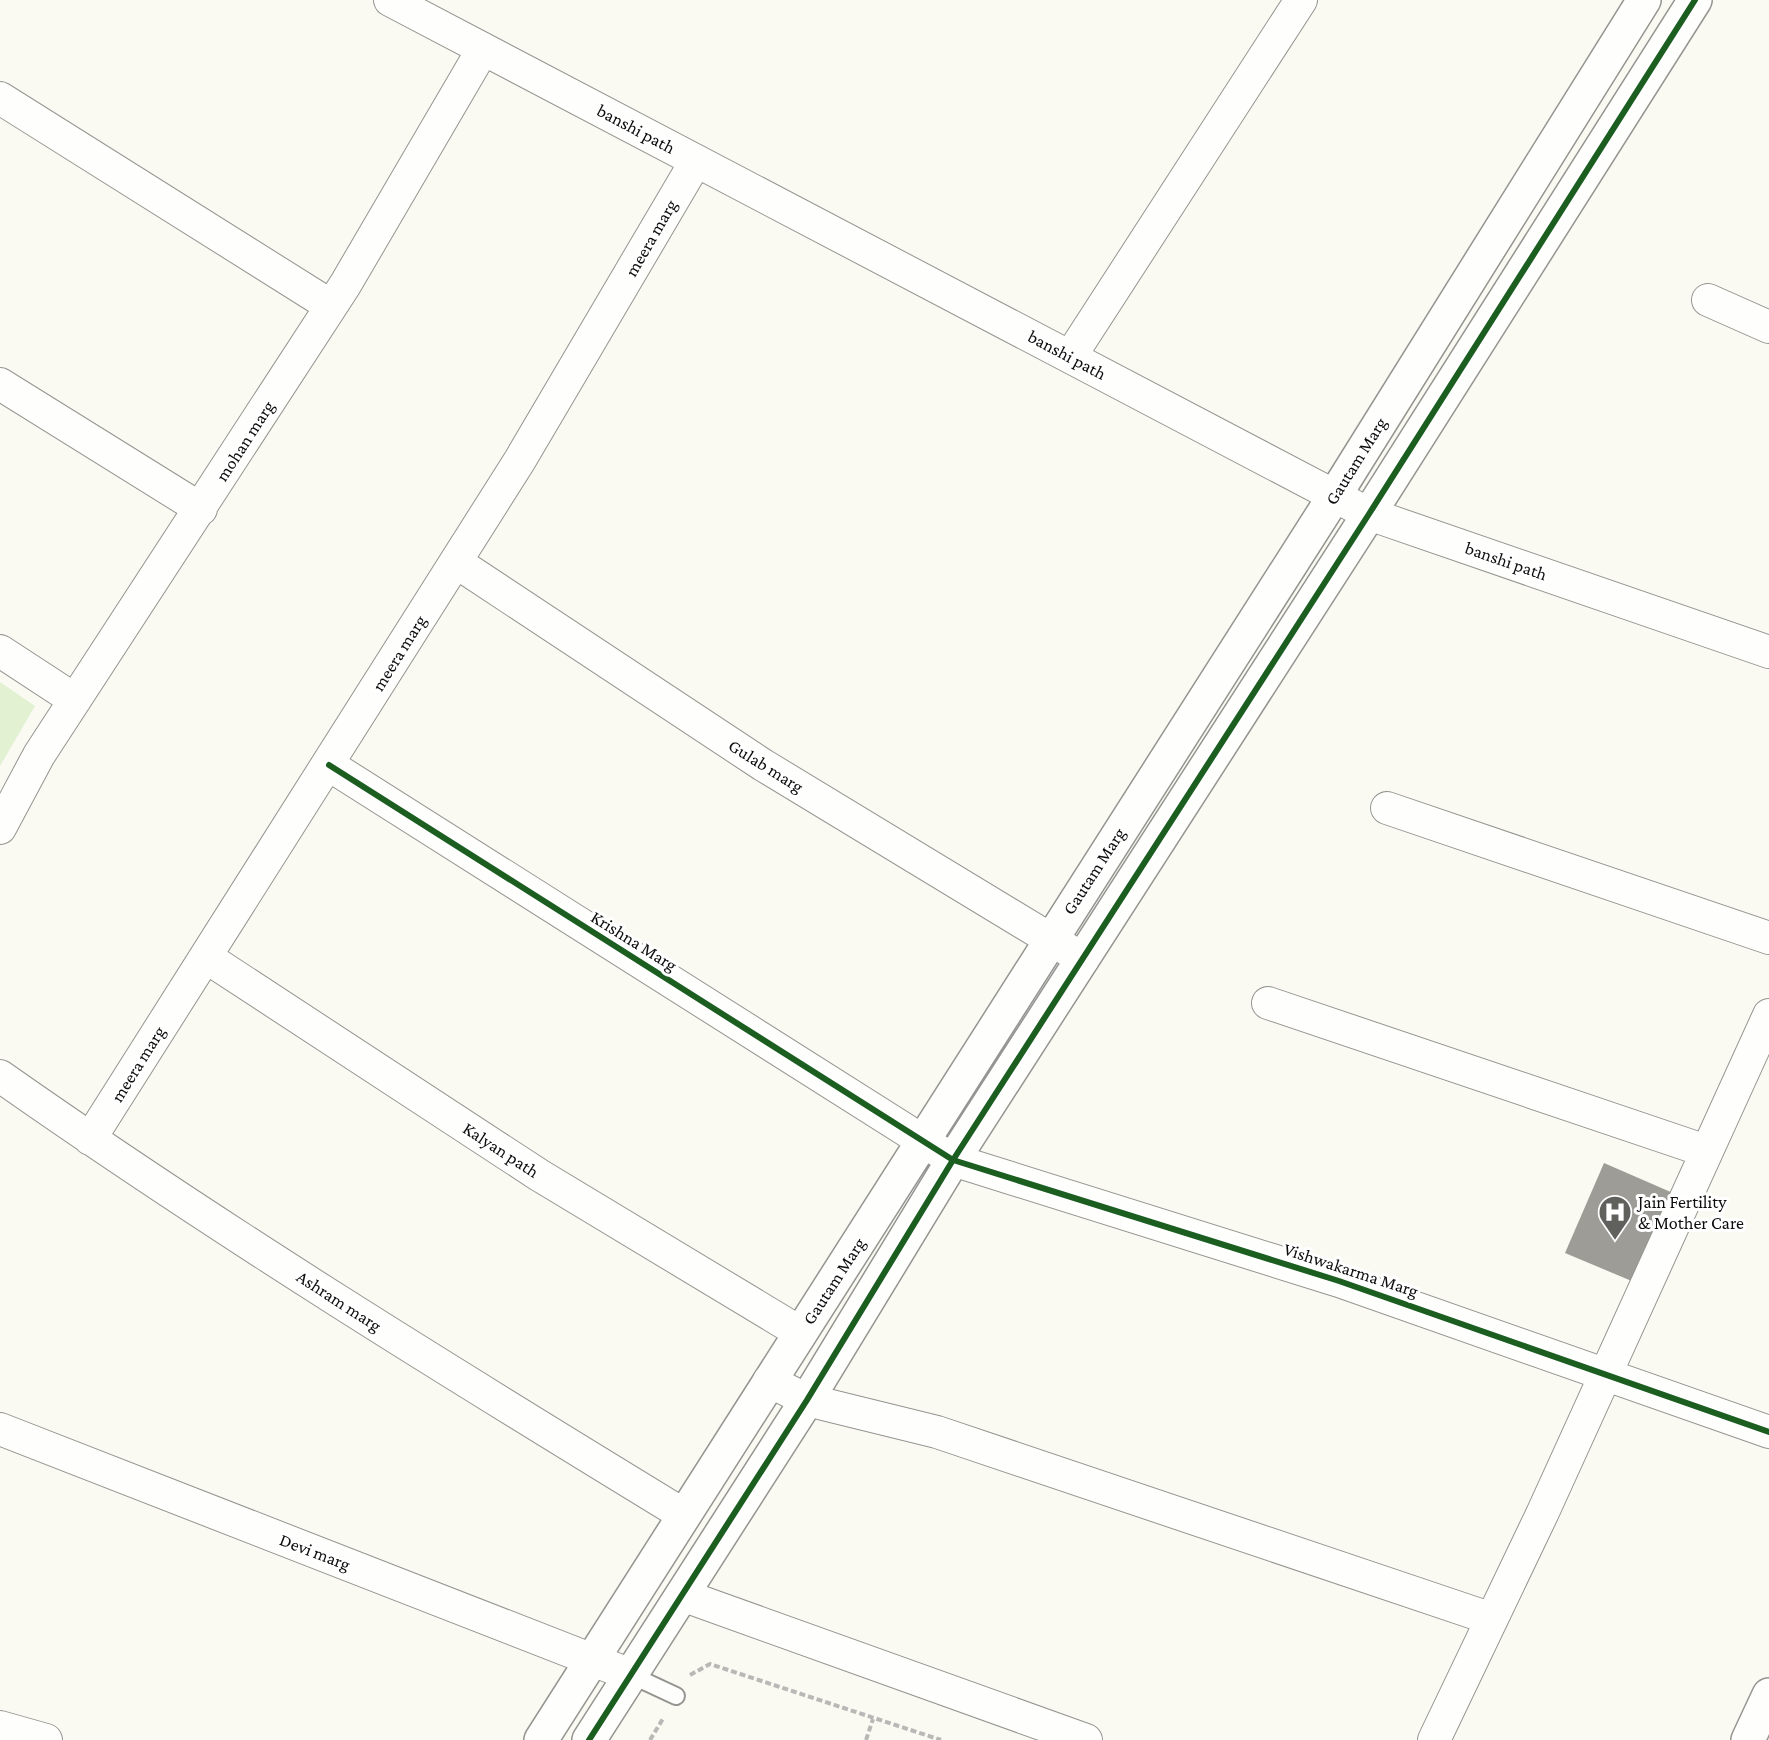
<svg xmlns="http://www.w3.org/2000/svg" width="1769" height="1740" font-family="'Crimson Pro',serif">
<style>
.green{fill:#e1f1d2}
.building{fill:#9e9c97}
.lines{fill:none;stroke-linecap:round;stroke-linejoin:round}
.service-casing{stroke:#949490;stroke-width:20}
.minor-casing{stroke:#949490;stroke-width:34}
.tertiary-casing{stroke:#949490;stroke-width:36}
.path{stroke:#b8b8b6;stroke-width:4;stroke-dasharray:6 3;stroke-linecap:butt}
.service{stroke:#fefefd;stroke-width:16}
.minor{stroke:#fefefd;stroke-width:32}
.tertiary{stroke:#fefefd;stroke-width:33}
.cycleway-casing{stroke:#fff;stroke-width:10}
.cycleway{stroke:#1b5e20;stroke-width:6}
.labels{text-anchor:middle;stroke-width:6;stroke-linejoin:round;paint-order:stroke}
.street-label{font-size:18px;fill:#0d0d0d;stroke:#fff}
.poi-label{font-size:18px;fill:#0d0d0d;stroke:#fff;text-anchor:start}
</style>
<rect width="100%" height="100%" fill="#fbfaf2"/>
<path class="green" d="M0,682L35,706L0,766Z"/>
<path class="building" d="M1604,1163L1673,1193L1634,1282L1565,1253Z"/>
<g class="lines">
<g class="service-casing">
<path id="service" d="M631,1675L676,1696"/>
</g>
<g class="minor-casing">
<path id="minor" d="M390,0L1369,514L1769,652
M0,98L331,306
M1708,300L1769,327
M1070,357L1301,0
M0,384L201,509
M456,562L763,765L1083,959
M0,651L75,700
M329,765L953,1160L1339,1281L1769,1432
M1387,808L1769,938
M0,828L39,755L345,285L483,49
M206,957L539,1175L801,1333
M1268,1003L1706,1151
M0,1076C222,1232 453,1374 684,1515
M90,1139L520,460L696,161
M769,1381L807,1400L937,1432L1492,1619
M0,1429L631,1675
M682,1595L1086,1740
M0,1727L46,1740
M1434,1740L1543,1512L1769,1015"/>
</g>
<g class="tertiary-casing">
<path id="tertiary" d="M541,1740L1335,495L1644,0
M589,1740L807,1400L953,1160L1369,514L1695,0
M1748,1740L1769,1695"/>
</g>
<path class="path" d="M690,1675L710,1664L941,1740
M650,1740L664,1717
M866,1740L873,1719"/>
<use href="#service" class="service"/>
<use href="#minor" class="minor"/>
<use href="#tertiary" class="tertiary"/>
<g class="cycleway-casing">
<path id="cycleway" d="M329,765L953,1160L1339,1281L1769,1432
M589,1740L807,1400L953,1160L1369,514L1695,0"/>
</g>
<use href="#cycleway" class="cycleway"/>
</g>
<defs>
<g id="hospital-pin" transform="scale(1.725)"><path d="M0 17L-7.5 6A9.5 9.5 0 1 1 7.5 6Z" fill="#60605d" stroke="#fff"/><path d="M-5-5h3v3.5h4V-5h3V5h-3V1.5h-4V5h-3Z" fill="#fff"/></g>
</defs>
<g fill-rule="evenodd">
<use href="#hospital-pin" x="1615" y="1212"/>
</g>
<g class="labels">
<g class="street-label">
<text transform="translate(636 129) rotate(28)" y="6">banshi path</text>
<text transform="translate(651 238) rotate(-60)" y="6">meera marg</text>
<text transform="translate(1067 355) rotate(28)" y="6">banshi path</text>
<text transform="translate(245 441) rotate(-57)" y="6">mohan marg</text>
<text transform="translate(1356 461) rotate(-58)" y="6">Gautam Marg</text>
<text transform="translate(1506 561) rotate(19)" y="6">banshi path</text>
<text transform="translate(399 653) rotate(-58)" y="6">meera marg</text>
<text transform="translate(766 766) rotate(32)" y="6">Gulab marg</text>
<text transform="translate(1094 871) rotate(-57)" y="6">Gautam Marg</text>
<text transform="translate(634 941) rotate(32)" y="6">Krishna Marg</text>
<text transform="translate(138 1064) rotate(-58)" y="6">meera marg</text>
<text transform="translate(501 1150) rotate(33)" y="6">Kalyan path</text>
<text transform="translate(1351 1270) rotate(18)" y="6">Vishwakarma Marg</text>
<text transform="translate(834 1281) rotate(-57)" y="6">Gautam Marg</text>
<text transform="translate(339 1301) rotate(33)" y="6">Ashram marg</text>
<text transform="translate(315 1552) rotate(21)" y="6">Devi marg</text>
</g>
<g class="poi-label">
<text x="1638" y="1208">Jain Fertility<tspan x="1638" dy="21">&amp; Mother Care</tspan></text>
</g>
</g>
</svg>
